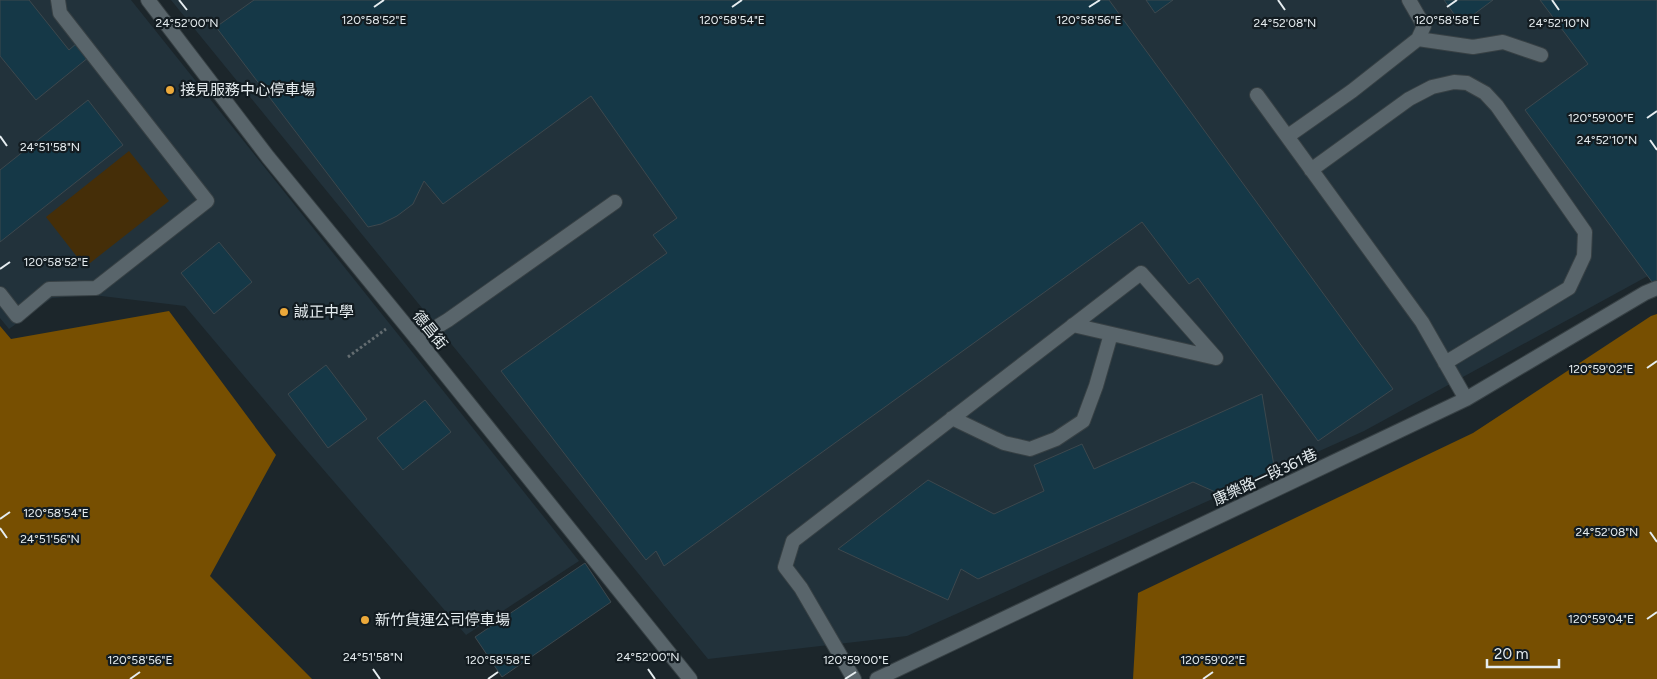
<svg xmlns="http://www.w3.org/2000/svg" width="1657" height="679" font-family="Figtree,'Noto Sans TC',sans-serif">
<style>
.built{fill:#22323b}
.green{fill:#452e08}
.forest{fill:#774f01}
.building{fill:#153847;stroke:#3d484e}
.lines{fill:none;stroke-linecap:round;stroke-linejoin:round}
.service-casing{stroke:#374044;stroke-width:16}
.minor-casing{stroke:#374044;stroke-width:16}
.path{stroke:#646d71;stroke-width:3;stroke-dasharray:2.5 2.5;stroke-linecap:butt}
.service{stroke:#59656b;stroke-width:14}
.minor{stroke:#59656b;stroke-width:14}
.ticks{fill:none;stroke:#e6edf0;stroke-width:2}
.poi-dot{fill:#eca93a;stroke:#131c21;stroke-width:2}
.labels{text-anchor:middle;stroke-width:4.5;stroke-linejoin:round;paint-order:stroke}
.poi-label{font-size:15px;fill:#e6edf0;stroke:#131c21;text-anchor:start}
.street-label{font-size:15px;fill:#e6edf0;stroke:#131c21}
.ticks-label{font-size:12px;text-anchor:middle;fill:#e6edf0;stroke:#131c21;stroke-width:4.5;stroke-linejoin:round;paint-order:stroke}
</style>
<rect width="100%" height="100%" fill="#1c262b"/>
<path class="built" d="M0,0H131L579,561L466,635L304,447L185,306L93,295L52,298L9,329L0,318Z
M171,0H1657V271L1364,431L907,636L708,659Z"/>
<path class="green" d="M129,151L169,201L85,267L46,217Z"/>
<path class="forest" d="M169,311L276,455L210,576L312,679H0V326L11,339Z
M1657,314V679H1133L1138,593L1473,433L1651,316Z"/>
<path class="building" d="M0,0H29L69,50L77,43L89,57L36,100L0,56Z
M254,0H1109L1393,389L1318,441L1198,278L1189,284L1142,222L664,566L656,551L646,560L501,371L667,253L653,235L677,218L591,96L443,204L424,181L413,204L397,216L381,224L368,227L216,27Z
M1146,0H1173L1155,13Z
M1444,0H1493L1461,24Z
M1540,0H1657V284L1655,286L1525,110L1588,64Z
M88,100L123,145L0,242V170Z
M219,242L252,282L214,314L181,273Z
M326,365L367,419L328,448L288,394Z
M1262,394L1275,472L1222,495L1193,482L978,579L961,569L948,600L838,549L928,480L994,514L1044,491L1034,465L1082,444L1094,469Z
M425,400L451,432L403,470L377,438Z
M585,563L611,602L502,677L475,637Z"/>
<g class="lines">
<g class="service-casing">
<path id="service" d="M1418,39L1473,47L1503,42L1541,55
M1257,95L1422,322L1466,399
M1288,136L1352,91L1418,39L1424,26L1409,0
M1311,170L1409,99L1432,87L1454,82L1467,83L1485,93L1497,106L1585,232L1584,256L1569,288L1445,363
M0,294L17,316L49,289L96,288L207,201L60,13L58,0
M1073,325L1216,358
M417,339L448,320L615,202
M952,418L1004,443L1030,449L1056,439L1083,421L1096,386L1111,334
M854,679L801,588L785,567L793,541L1141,273L1216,358
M877,679L1466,399L1645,293L1657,288"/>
</g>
<g class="minor-casing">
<path id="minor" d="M148,0L268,157L417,339L690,679"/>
</g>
<path class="path" d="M348,357L386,329"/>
<use href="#service" class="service"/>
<use href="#minor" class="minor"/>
</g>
<path class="ticks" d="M179,0L187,10M1278,0L1285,10M1552,0L1559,10M374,7L384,0M732,7L742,0M1089,7L1100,0M1447,7L1457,0M1647,118L1657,111M0,136L7,146M1650,140L1657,150M0,269L10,262M1647,368L1657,361M0,519L10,512M0,528L7,538M1650,532L1657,542M1647,619L1657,612M373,669L380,679M648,669L655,679M130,679L140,672M488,679L498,672M845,679L856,672M1203,679L1213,672"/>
<g class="poi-dot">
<circle cx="170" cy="90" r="5"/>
<circle cx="284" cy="312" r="5"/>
<circle cx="365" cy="620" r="5"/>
</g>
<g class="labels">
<g class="poi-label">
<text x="180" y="95">接見服務中心停車場</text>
<text x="294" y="317">誠正中學</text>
<text x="375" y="625">新竹貨運公司停車場</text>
</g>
<g class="street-label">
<text transform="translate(430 330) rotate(51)" y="5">德昌街</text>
<text transform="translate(1265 477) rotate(-25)" y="5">康樂路一段361巷</text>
</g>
</g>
<g class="ticks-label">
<text x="374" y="24">120°58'52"E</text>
<text x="732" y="24">120°58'54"E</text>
<text x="1089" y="24">120°58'56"E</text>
<text x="1447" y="24">120°58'58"E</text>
<text x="187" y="27">24°52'00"N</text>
<text x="1285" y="27">24°52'08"N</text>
<text x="1559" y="27">24°52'10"N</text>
<text x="1601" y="122">120°59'00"E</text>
<text x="1607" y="144">24°52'10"N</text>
<text x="50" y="151">24°51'58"N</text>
<text x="56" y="266">120°58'52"E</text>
<text x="1601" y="373">120°59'02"E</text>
<text x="56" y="517">120°58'54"E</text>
<text x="1607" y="536">24°52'08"N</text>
<text x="50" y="543">24°51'56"N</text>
<text x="1601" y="623">120°59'04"E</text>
<text x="373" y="661">24°51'58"N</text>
<text x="648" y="661">24°52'00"N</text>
<text x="140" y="664">120°58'56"E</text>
<text x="498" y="664">120°58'58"E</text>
<text x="856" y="664">120°59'00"E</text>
<text x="1213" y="664">120°59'02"E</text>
</g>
<path d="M1487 659v8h72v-8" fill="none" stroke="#e6edf0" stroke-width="2.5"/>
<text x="1494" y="659" font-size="15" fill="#e6edf0" stroke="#131c21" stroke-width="4" paint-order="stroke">20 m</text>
</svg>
